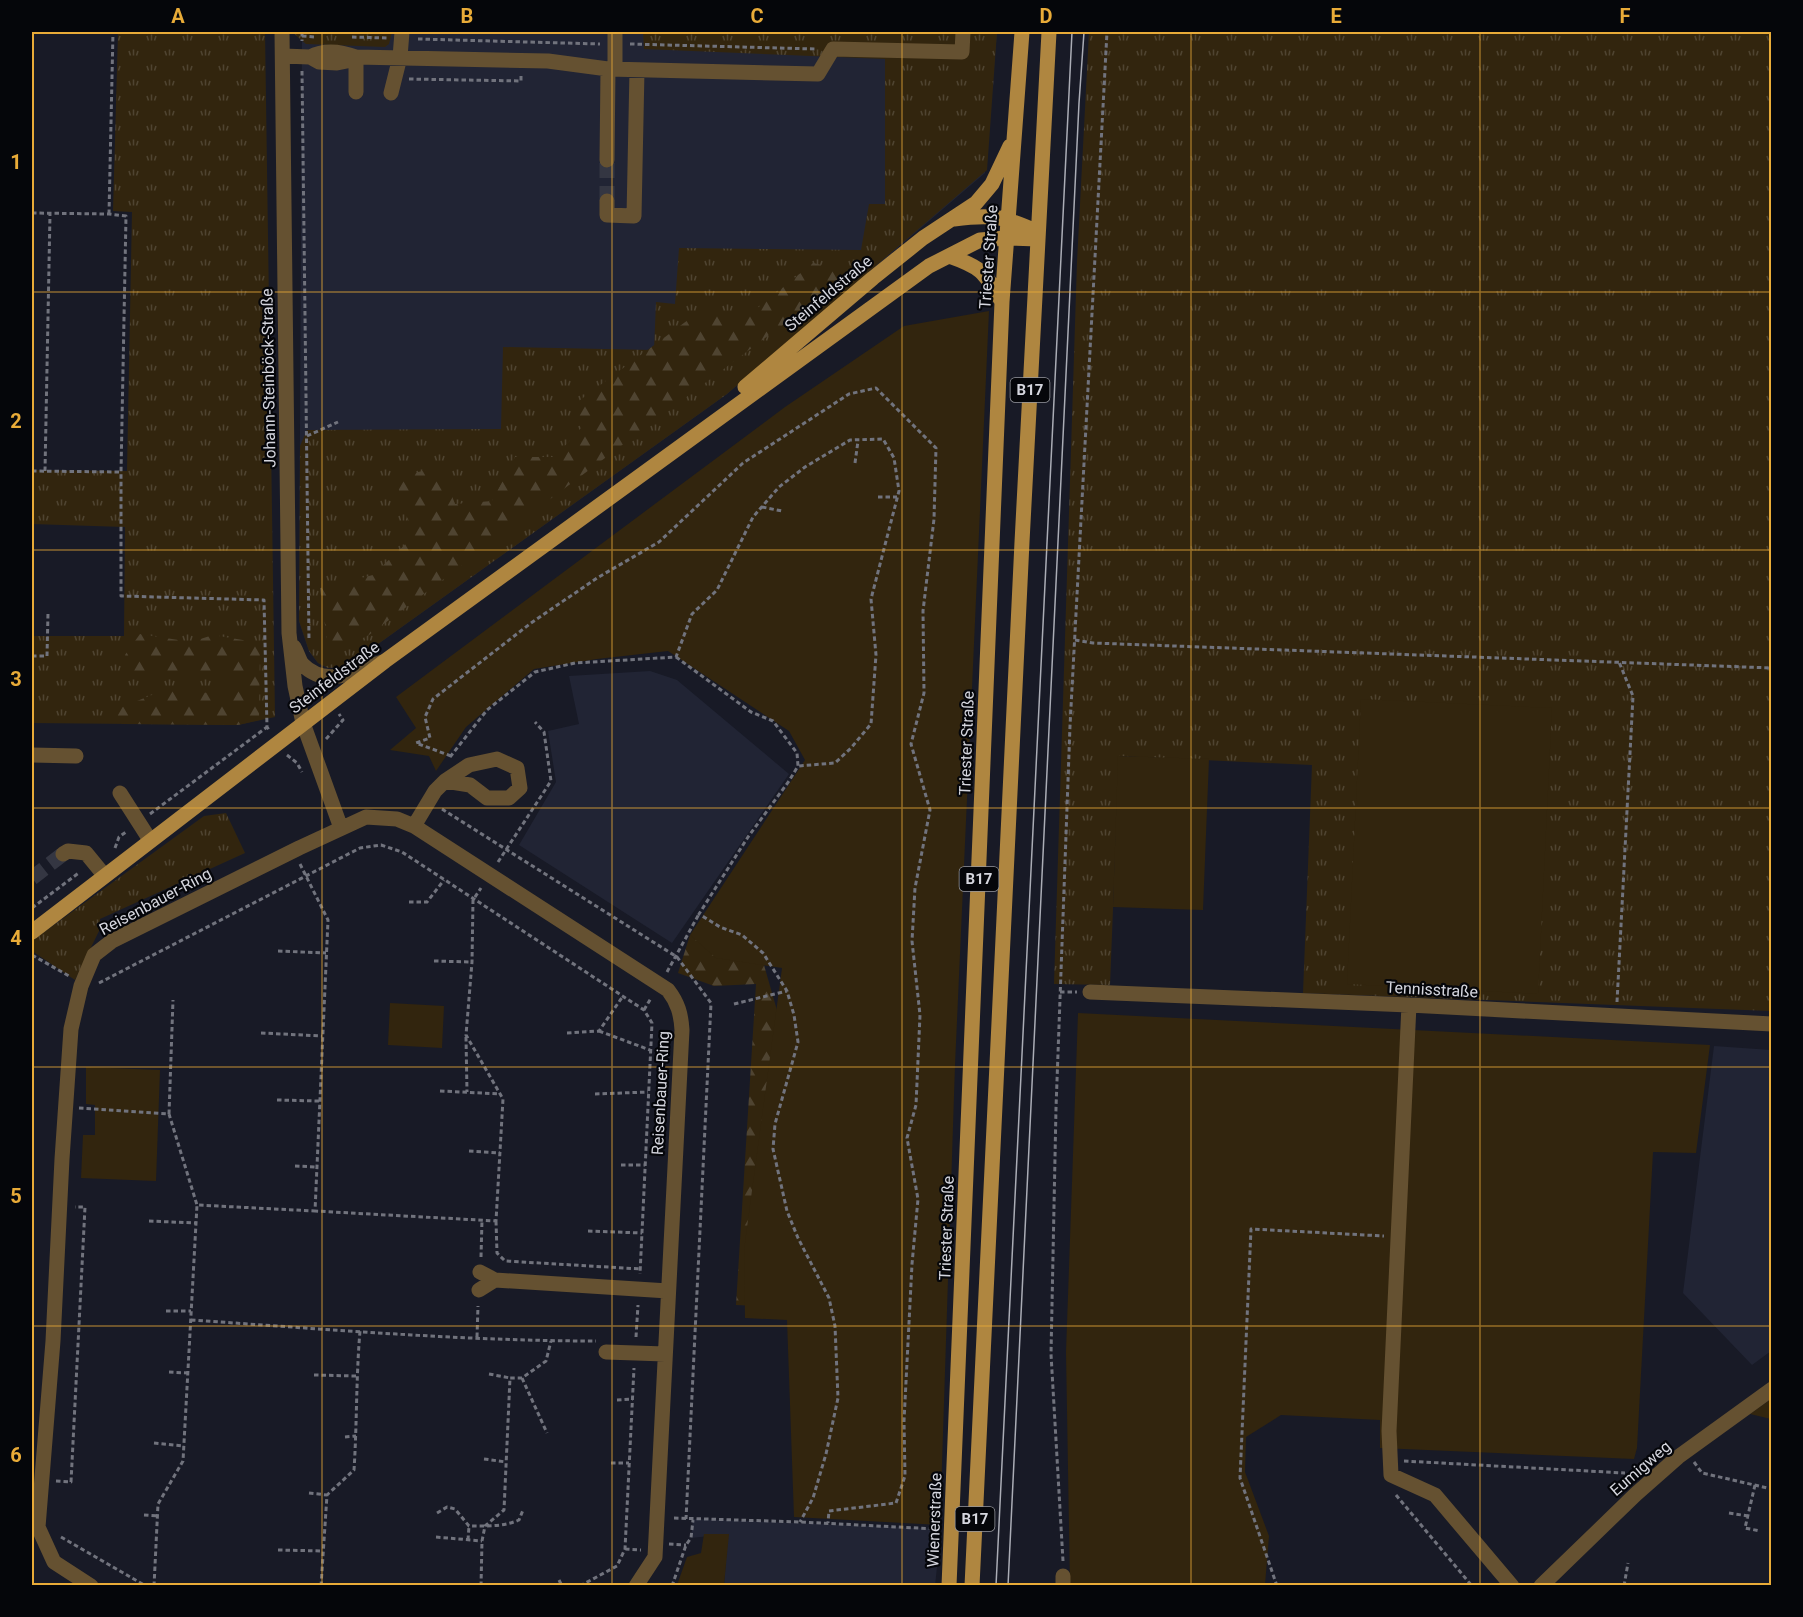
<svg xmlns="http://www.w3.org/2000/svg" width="1803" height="1617" font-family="Roboto,sans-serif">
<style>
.built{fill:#212434}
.grass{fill:url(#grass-tufts)}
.forest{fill:url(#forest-firs)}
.park{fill:#32250e}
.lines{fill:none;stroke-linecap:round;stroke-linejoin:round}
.minor-tunnel{stroke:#343642;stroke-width:15;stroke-dasharray:15 8;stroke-linecap:butt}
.path{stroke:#71737d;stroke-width:3;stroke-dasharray:4.5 3;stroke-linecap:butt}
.minor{stroke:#655131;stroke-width:15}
.major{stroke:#af8640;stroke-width:15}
.tram{stroke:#abadb6;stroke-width:1.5}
.grid{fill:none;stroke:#e9ab38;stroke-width:1.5;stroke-opacity:0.55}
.labels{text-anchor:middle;stroke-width:4.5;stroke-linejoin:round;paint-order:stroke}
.shield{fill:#05060a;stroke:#97989e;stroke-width:1.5}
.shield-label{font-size:15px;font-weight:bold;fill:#d5d6de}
.street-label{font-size:16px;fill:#d5d6de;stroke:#05060a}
.neatline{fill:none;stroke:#e9ab38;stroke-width:2}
.grid-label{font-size:20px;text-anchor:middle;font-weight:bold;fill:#e9ab38}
</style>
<defs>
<pattern id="grass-tufts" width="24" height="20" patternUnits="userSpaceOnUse" patternTransform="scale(1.5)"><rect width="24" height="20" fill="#32250e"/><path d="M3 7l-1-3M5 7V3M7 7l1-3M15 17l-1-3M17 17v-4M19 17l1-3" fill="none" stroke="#4f4431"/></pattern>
<pattern id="forest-firs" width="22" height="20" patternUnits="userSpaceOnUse" patternTransform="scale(1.5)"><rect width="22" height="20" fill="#32250e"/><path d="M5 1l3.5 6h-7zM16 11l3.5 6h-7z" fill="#4f4431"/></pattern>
</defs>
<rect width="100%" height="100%" fill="#181a26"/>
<path class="built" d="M302,32H997L985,173L727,394L346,667L328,668L318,663L309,651L299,621Z
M650,671L677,680L789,774L672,943L519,845L556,782L548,731L579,724L569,676Z
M1714,1046L1771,1050V1351L1752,1365L1683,1293Z
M693,1519L941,1529L935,1586L724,1585L728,1534L691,1538Z"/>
<path class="grass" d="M118,32H265L275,717L238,725L32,723V636H124L125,527L32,524V470L127,471L132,212L113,211Z
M292,32H392L389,44L385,47L306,44Z
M643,32H997L987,170L727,394L346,667L328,668L318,663L309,651L299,621L300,446L307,430L501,429L503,347L654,350L656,302L675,304L679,248L861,250L869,204H885V59L644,49Z
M1089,32H1771V1011L1303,993L1312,765L1119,756L1110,985L1054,984L1077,262Z
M226,813L245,853L100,919L99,931L75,980L32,951V941L204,816Z"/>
<path class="forest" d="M813,263L853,272L369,635L329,655L320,588L373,575L413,537L395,477L441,467L455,504L492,501L515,457H555L582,427L572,406L692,317L750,314Z
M140,634L191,642L213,635L260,643L259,720L238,725L122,724L115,710L164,690L211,693L232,692L230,675L154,676L131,671L125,655Z
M690,935L764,965L786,1042L779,1307L736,1305L756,984L714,986L678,973Z"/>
<path class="park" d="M989,311L955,1065L940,1525L794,1517L787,1320L745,1318L744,1250L782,968L716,958L690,935L805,760L789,731L668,651L597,659L534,669L466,727L436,771L429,756L390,750L416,728L396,697L785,407L904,326Z
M1361,699L1552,708L1538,994L1347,984Z
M1118,756L1209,759L1203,910L1113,907Z
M390,1003L444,1006L442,1048L388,1045Z
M1078,1013L1710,1045L1696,1153L1653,1152L1637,1448L1634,1459L1380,1448V1420L1281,1415L1246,1437L1245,1472L1269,1536L1265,1585L1070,1586L1066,1352Z
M86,1067L160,1070L156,1181L81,1178L83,1135H95V1105L86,1104Z
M1771,1399V1419L1750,1414Z
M704,1534H729L724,1585H677L687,1557L701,1553Z"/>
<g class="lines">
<path class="minor-tunnel" d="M607,201V160
M32,878L63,854"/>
<path class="path" d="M302,32V41
M302,36L315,37
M352,37L387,38
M418,39L600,44
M630,44L816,49
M302,71L309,641
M409,79L521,81V76
M32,213L109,214L126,216L121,472V596L264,600L267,727L269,730
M109,214L113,32
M307,436L338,422
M855,463L858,441
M32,471L121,472
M45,471L50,214
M878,497H897
M762,507L782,511
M1075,640L1093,643L1772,668
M32,656H47L48,613
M676,657L751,712L773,721L797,753L798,766L789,781L748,837L699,914L720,927L742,935L763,953L787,991L794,1015L798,1042L775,1124L773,1149L787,1211L798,1238L829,1298L835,1326L838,1398L826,1454L813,1498L800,1522
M326,739L343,720L339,714
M287,755L297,763L302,772
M451,756L416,743L430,738L425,717L433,699L531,623L597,578L659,542L743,463L849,394L876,388L936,448L934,519L923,611L924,693L911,744L930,810L915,888L912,941L920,1015L916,1105L907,1138L918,1199L912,1264L904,1421L905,1476L896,1503L829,1511L828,1523
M450,757L487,710L535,672L575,663L676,657L692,614L717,590L753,517L779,487L805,467L850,440L883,439L894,458L899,491L871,599L876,655L871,724L851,748L835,763L798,766
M442,809L677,957L711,1003L686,1519
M150,814L267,727
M115,848L119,837L126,832
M498,862L551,781L544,732L535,722
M300,864L328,920L315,1211L496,1221L503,1099L466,1035L472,962L473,900L481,888
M409,902H427L444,880
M32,908L80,872
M278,951L326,953
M32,955L69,976
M434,961L472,962
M667,972L699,914
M99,983L360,848L381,845L402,852L644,1010L652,1023L640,1274
M1060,992H1077
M1617,1002L1633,696L1619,662
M734,1004L787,991
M644,1010L651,998
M599,1031L650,1050
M261,1033L322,1036
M567,1033L599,1031L623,996
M466,1037L467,1092
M440,1091L501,1094
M595,1094L648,1092
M277,1100L319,1101
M79,1108L169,1114L197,1205L315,1211
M169,1114L173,1000
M469,1151L500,1153
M621,1165H645
M295,1166L316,1167
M149,1221L196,1223
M496,1221L497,1253L505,1261L641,1269
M588,1231L642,1233
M481,1257L482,1220
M166,1311H191
M191,1320C325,1329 461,1341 596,1341
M477,1337L478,1306
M636,1337L638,1305
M169,1372L188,1373
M489,1374L510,1378
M314,1375L356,1376
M522,1378L547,1433
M617,1400L633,1399
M345,1437L356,1436
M154,1443L184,1446
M484,1459L506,1462
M1404,1461L1625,1473
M1694,1462L1702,1473L1772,1489
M611,1463H629
M56,1481L71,1482L85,1207H75
M1755,1485L1745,1528L1760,1531
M309,1493L327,1495
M1396,1495L1472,1586
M437,1513L447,1507L455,1509L469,1526C486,1526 503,1527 519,1520L523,1510
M1729,1513L1748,1516
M144,1515L158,1516
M674,1518L800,1522L937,1529
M61,1537L146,1586
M436,1537L482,1541
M468,1540L469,1526
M669,1544L686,1545
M625,1549L641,1550
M278,1550L323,1551
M1063,1561L1051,1354L1056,1108L1070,726L1107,32
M559,1580L562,1586
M154,1586L158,1504L183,1461L197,1205
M321,1586L327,1495L354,1470C357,1424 356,1378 360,1331
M481,1586L482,1541L485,1526L504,1510L510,1378H522L546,1361L551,1341
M580,1586L617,1566L625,1549L634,1368
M672,1586L686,1545L691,1538L693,1520
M1277,1586L1240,1478L1251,1229L1384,1236
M1624,1586L1628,1563"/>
<path class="minor" d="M282,32L289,633L295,686L303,723L341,828
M283,56L310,57L319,62L337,63L347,61L356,57
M310,57C325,49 340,51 356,57L548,61L608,69L818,74L833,49L962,52L963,32
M356,57V92
M615,69V32
M391,93L400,57L402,32
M607,160L608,69
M607,201V215L634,216L637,70
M294,647C297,652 299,660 302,664C326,689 355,671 382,662
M32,755L76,756
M120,793L150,840
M414,826L435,791L445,781L469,765L497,759L517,768L520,788L509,798H487L470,785L445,781
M63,854L68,851L86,853L104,875
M1090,992L1409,1005L1772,1024
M1409,1005L1389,1431L1391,1475L1435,1495L1512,1586
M480,1272L495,1280L668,1291
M479,1290L495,1280
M606,1352L665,1354
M91,1586L54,1562L38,1527L53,1341L62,1159L71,1029L81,986L94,955L112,941L299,848L366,817L397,819L414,826L668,990C678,1003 681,1014 682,1030L655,1557L636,1586
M1063,1586V1576
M1541,1586L1636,1494L1678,1457L1772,1389"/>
<path class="major" d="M954,219C992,214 1003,216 1038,232
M949,256C983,268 984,272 1002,302
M745,387L873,278L923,238L976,203L992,184L1010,146
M32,932L385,661L929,266L980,240L1007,238L1038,239
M949,1586L1002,302L1022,32
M972,1586L1022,542L1049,32"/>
<path class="tram" d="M996,1586L1072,32
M1008,1586L1079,103L1084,32"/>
</g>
<path class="grid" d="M322,32V1586M612,32V1586M902,32V1586M1191,32V1586M1480,32V1586M32,292H1772M32,550H1772M32,808H1772M32,1067H1772M32,1326H1772"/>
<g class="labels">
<g class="shield">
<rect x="1010.5" y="378" width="39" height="24" rx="4.5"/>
<rect x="959.5" y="867" width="39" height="24" rx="4.5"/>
<rect x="955.5" y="1507" width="39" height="24" rx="4.5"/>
</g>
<g class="shield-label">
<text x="1030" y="395">B17</text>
<text x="979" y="884">B17</text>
<text x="975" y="1524">B17</text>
</g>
<g class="street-label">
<text transform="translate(988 257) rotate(-86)" y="6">Triester Straße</text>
<text transform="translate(828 293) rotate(-40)" y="6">Steinfeldstraße</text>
<text transform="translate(268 378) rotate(-91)" y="6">Johann-Steinböck-Straße</text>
<text transform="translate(334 677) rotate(-37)" y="6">Steinfeldstraße</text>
<text transform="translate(966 743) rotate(-88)" y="6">Triester Straße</text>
<text transform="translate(155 901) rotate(-28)" y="6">Reisenbauer-Ring</text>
<text transform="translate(1432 989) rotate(3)" y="6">Tennisstraße</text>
<text transform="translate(660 1093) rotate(-87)" y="6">Reisenbauer-Ring</text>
<text transform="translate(946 1228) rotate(-88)" y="6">Triester Straße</text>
<text transform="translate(1640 1468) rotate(-41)" y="6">Eumigweg</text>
<text transform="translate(934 1520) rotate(-88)" y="6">Wienerstraße</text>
</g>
</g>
<rect width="1803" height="1617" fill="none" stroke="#05060a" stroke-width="66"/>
<rect x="33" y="33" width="1737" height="1551" class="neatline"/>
<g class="grid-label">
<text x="178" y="23">A</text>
<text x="467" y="23">B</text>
<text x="757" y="23">C</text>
<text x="1046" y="23">D</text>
<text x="1336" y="23">E</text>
<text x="1625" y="23">F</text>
<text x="16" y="169">1</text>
<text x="16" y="428">2</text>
<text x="16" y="686">3</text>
<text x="16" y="945">4</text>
<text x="16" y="1203">5</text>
<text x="16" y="1462">6</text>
</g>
</svg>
